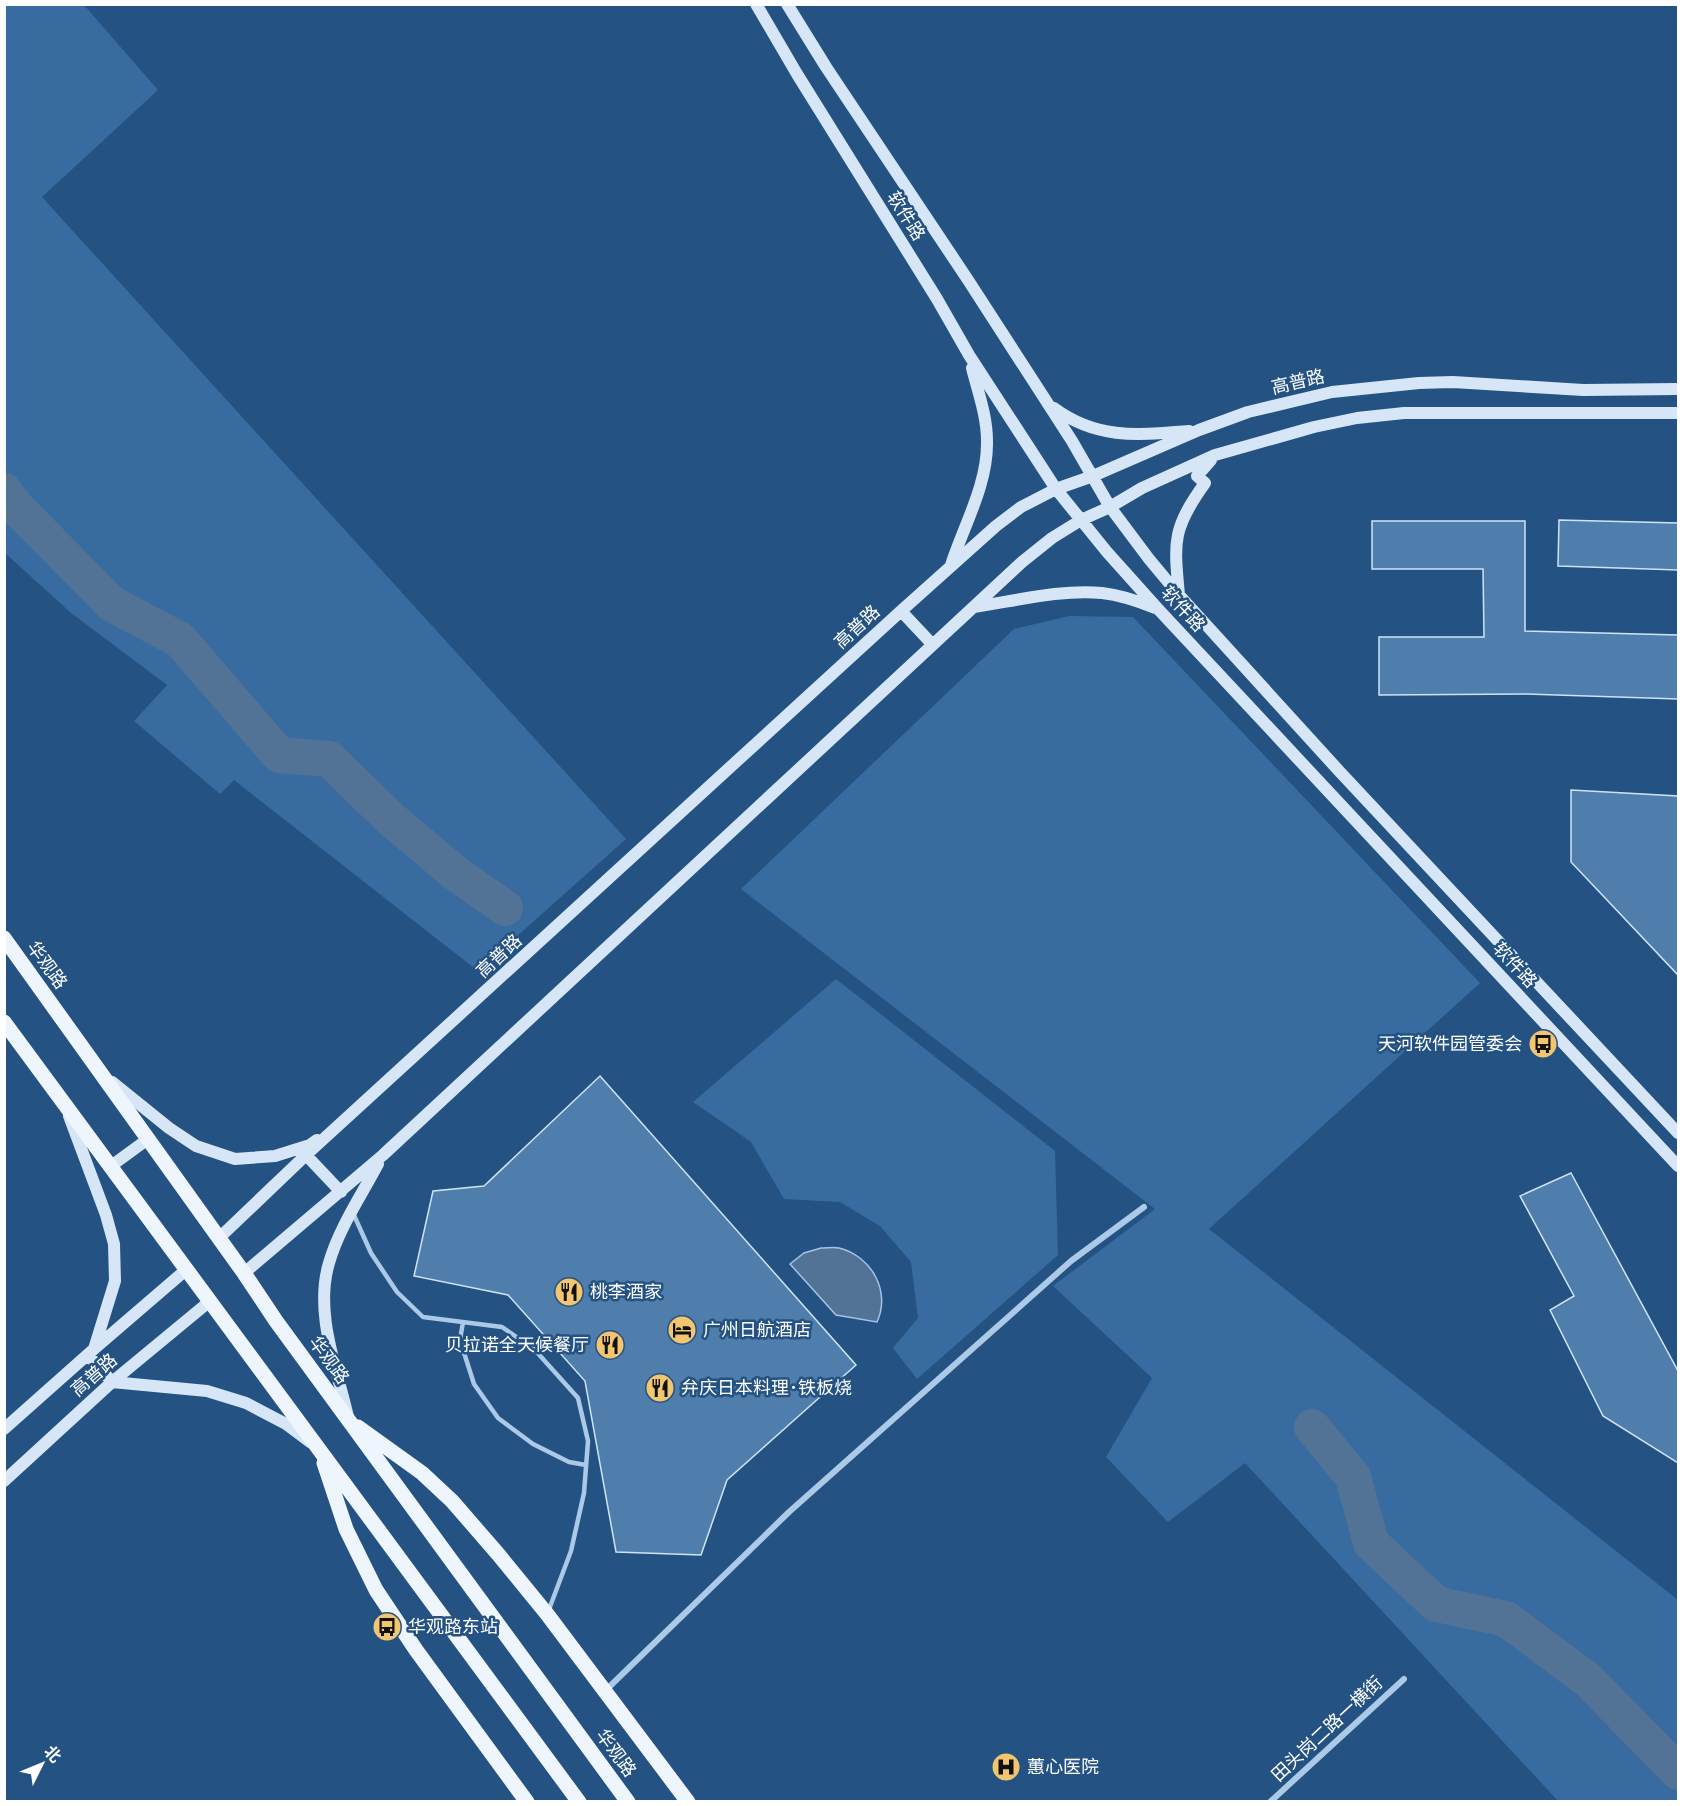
<svg xmlns="http://www.w3.org/2000/svg" width="1683" height="1806" font-family="Helvetica,'Noto Sans SC',sans-serif">
<style>
.green{fill:#386ca0}
.water{fill:#527396;stroke:#a0c5e8;stroke-width:1.5}
.lines{fill:none;stroke-linecap:round;stroke-linejoin:round}
.river{stroke:#527396;stroke-width:36}
.building{fill:#507eac;stroke:#d0e3f6;stroke-width:1.5}
.lane{stroke:#accae7;stroke-width:4.5}
.street{stroke:#accae7;stroke-width:6}
.secondary{stroke:#d6e6f6;stroke-width:12}
.primary{stroke:#eef5fd;stroke-width:15}
.labels{text-anchor:middle;stroke-width:5;stroke-linejoin:round;paint-order:stroke}
.street-label{font-size:18px;fill:#fff;stroke:#245282}
.poi-label{font-size:18px;fill:#fff;stroke:#245282;text-anchor:start}
</style>
<rect width="100%" height="100%" fill="#245282"/>
<path class="green" d="M5,4L84,5L158,90L42,197L626,839L478,971L234,780L220,794L134,721L167,685L71,613L5,553Z
M1069,616L1133,617L1480,983L1209,1229L1678,1600V1801H1558L1245,1463L1168,1522L1106,1457L1152,1378L1053,1286L1155,1209L741,889L1014,629Z
M836,979L1055,1151L1058,1255L917,1379L893,1348L918,1318L911,1262L880,1226L840,1202L784,1199L751,1142L693,1102Z"/>
<path class="water" d="M821,1248C827,1248 834,1247 839,1248C872,1256 891,1292 877,1322L836,1315L790,1264L804,1253Z"/>
<g class="lines">
<path class="river" d="M4,491L18,509L112,604L180,640L279,755L329,759L391,819L454,872L505,908
M1312,1427L1353,1477L1371,1543L1436,1604L1506,1619L1588,1680L1678,1772"/>
</g>
<path class="building" d="M1559,520L1678,523V570L1558,566Z
M1372,521H1525V631L1678,635V699L1526,694L1379,695V637H1484L1483,569H1372Z
M1571,790L1678,796V975L1571,862Z
M600,1076L856,1365L727,1480L701,1555L616,1552L585,1381L508,1295L414,1276L433,1191L484,1186Z
M1571,1173L1678,1371V1463L1603,1416L1550,1310L1574,1296L1520,1196Z"/>
<g class="lines">
<path class="lane" d="M353,1213L371,1253L397,1292L423,1317L502,1327L534,1349L578,1398L588,1441L584,1493L571,1551L548,1612
M463,1322L460,1340L474,1384L498,1418L533,1444L569,1462L586,1465"/>
<path class="street" d="M606,1690L789,1512L1071,1261L1144,1207
M1270,1802L1404,1679"/>
<path class="secondary" d="M756,4L797,74L937,299L969,355L1056,489L1107,552L1159,610L1678,1166
M787,4L826,67L968,280L1072,441L1110,507L1149,559L1179,595L1340,772L1678,1133
M1054,408C1097,440 1139,435 1189,431
M951,565C964,525 988,484 987,441C987,416 978,392 972,368
M1179,595C1174,541 1172,529 1205,483L1197,476L1211,460
M974,607C1015,601 1061,589 1102,593C1120,595 1138,601 1155,608
M901,611L932,644
M112,1082L169,1128L196,1146L235,1159L275,1156L310,1145L317,1140
M69,1116L106,1215L114,1244L115,1281L94,1349
M306,1155L341,1192
M111,1166L148,1139
M219,1238L306,1155L901,611L996,526L1021,507L1056,489L1093,476L1199,430L1248,412L1332,392L1419,383L1453,382L1583,390L1678,389
M244,1273L383,1155L1022,562L1052,538L1081,520L1110,507L1142,488L1215,455L1314,427L1357,418L1404,413H1678
M88,1355L112,1382L207,1391L246,1403L286,1424L310,1442
M348,1417C337,1368 314,1313 329,1263C339,1228 361,1196 378,1164
M4,1429L94,1349L187,1269
M4,1481L112,1382L210,1301"/>
<path class="primary" d="M4,938L244,1273L276,1321L628,1802
M4,1022L579,1802
M358,1427L422,1473L452,1501L498,1554L547,1614L688,1802
M324,1463L346,1529L376,1590L416,1650L527,1802"/>
</g>
<defs>
<g id="bus-disc" transform="scale(1.5)"><circle r="9.5" fill="#f2c670" stroke="#245282"/><path d="M-5-6H5V4H4V6H2V4H-2V6H-4V4H-5ZM-3.5-4V0h7V-4ZM-3.5 1.2v1.5H-2V1.2ZM2 1.2v1.5H3.5V1.2Z" fill="#111"/></g>
<g id="restaurant-disc" transform="scale(1.5)"><circle r="9.5" fill="#f2c670" stroke="#245282"/><path d="M-5-6h1v4h1v-4h1v4h1v-4h1v5L-1.5 .5V6h-2V.5L-5-1ZM5-6V6H3V1.5H1.5Q1.5-4 5-6Z" fill="#111"/></g>
<g id="hotel-disc" transform="scale(1.5)"><circle r="9.5" fill="#f2c670" stroke="#245282"/><path d="M-6-4.5h1.5V1H6V5H4.5V3h-9V5H-6ZM-4 0a1.8 1.8 0 1 1 3.6 0ZM.5 0V-2.5h3Q6-2.5 6 0Z" fill="#111"/></g>
<g id="hospital-disc" transform="scale(1.5)"><circle r="9.5" fill="#f2c670" stroke="#245282"/><path d="M-5-5h3v3.5h4V-5h3V5h-3V1.5h-4V5h-3Z" fill="#111"/></g>
</defs>
<g fill-rule="evenodd">
<use href="#bus-disc" x="1543" y="1044"/>
<use href="#restaurant-disc" x="569" y="1292"/>
<use href="#hotel-disc" x="682" y="1330"/>
<use href="#restaurant-disc" x="610" y="1345"/>
<use href="#restaurant-disc" x="660" y="1388"/>
<use href="#bus-disc" x="387" y="1627"/>
<use href="#hospital-disc" x="1006" y="1767"/>
</g>
<g class="labels">
<g class="street-label">
<text transform="translate(906 216) rotate(58)" y="6">软件路</text>
<text transform="translate(1298 382) rotate(-13)" y="6">高普路</text>
<text transform="translate(1183 609) rotate(47)" y="6">软件路</text>
<text transform="translate(857 627) rotate(-43)" y="6">高普路</text>
<text transform="translate(499 956) rotate(-43)" y="6">高普路</text>
<text transform="translate(47 965) rotate(54)" y="6">华观路</text>
<text transform="translate(1515 965) rotate(47)" y="6">软件路</text>
<text transform="translate(329 1360) rotate(54)" y="6">华观路</text>
<text transform="translate(94 1375) rotate(-41)" y="6">高普路</text>
<text transform="translate(1327 1729) rotate(-43)" y="6">田头岗二路一横街</text>
<text transform="translate(616 1753) rotate(54)" y="6">华观路</text>
</g>
<g class="poi-label">
<text x="1522" y="1050" text-anchor="end">天河软件园管委会</text>
<text x="590" y="1298">桃李酒家</text>
<text x="703" y="1336">广州日航酒店</text>
<text x="589" y="1351" text-anchor="end">贝拉诺全天候餐厅</text>
<text x="681" y="1394">弁庆日本料理･铁板烧</text>
<text x="408" y="1633">华观路东站</text>
<text x="1027" y="1773">蕙心医院</text>
</g>
</g>
<rect width="1683" height="1806" fill="none" stroke="#ffffff" stroke-width="12"/>
<g transform="translate(42 1764) rotate(47)" stroke="#245282" stroke-width="4.5" paint-order="stroke">
<path d="M0-4.5L10 22L0 15L-10 22Z" fill="#ffffff"/>
<text y="-9" font-size="16" font-weight="bold" text-anchor="middle" fill="#ffffff">北</text>
</g>
</svg>
